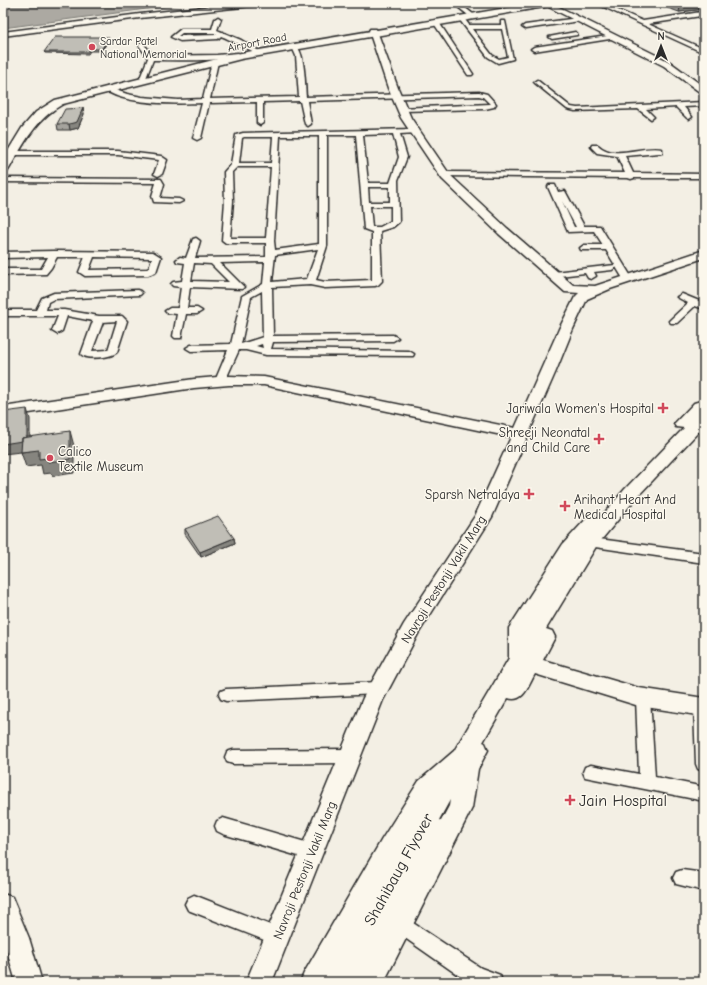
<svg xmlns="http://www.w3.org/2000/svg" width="707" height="985" font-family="'Comic Neue',sans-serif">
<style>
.water{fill:#aca9a2;stroke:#787772}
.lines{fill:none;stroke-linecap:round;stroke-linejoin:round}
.street-casing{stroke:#2b2b2b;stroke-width:3}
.secondary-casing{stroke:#2b2b2b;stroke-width:3}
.primary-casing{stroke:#2b2b2b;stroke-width:3}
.street{fill:#fbf7ec;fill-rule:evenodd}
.secondary{fill:#fbf7ec;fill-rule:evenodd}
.primary{fill:#fbf7ec;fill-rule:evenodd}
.wall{fill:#a5a39d;stroke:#2b2b2b}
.shaded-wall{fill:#86857f;stroke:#2b2b2b}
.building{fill:#c0beb6;stroke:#2b2b2b}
.poi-dot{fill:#d1495b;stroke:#fbf7ec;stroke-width:1.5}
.labels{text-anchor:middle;stroke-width:3;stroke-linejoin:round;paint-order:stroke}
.far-poi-label{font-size:11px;fill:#2b2b2b;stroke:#fbf7ec;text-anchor:start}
.far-street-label{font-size:11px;fill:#2b2b2b;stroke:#fbf7ec}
.poi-label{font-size:13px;fill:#2b2b2b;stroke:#fbf7ec;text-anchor:end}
.street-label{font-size:13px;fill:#2b2b2b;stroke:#fbf7ec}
.near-poi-label{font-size:16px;fill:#2b2b2b;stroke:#fbf7ec;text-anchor:start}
.near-street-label{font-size:16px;fill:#2b2b2b;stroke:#fbf7ec}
</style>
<rect width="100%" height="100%" fill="#f3efe4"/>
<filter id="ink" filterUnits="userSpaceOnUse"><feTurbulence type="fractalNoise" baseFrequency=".025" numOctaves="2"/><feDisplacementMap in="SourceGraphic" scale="8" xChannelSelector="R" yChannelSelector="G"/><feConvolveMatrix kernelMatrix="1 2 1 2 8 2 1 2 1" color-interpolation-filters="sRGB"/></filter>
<g filter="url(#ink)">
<path class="water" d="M3,3H192L3,28Z"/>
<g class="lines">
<g class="street-casing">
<path id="street" d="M453,3H459L473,14L468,15Z
M595,3H602L643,21L701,12L704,13V17L701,16L648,24L704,49V53Z
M218,17L221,19L217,30L241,40L259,51V53C256,54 230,39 221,36L218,39L180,41L171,37L181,29H212L215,19ZM182,33H213L217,35L178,36Z
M459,17H463L469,25H501V21H505L513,59L498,63L488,57L459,19ZM472,29H502L508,57L499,59L492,55Z
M578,18L581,20L580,21L525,29L522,27L525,25Z
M434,21H438L473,74L472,75H468L433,22Z
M575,32L577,33V35L552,39L549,37Z
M614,35L616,36V38L534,51L531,49L534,47Z
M139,43H143L153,56L217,55L238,53L241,55C231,62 170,60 153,60L146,78L143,80L140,78L148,58L138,44Z
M295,45C305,50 305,85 306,97L479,92L487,94L496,104L494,107L485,109L402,111L400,110V108L490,104L483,97L479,96L307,101L311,124L308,126L305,124L300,101L263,102V123L260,125L257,123V102L209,103L201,138L197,140L193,138L202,103C177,104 123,105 104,89L107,87L127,94L142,97L178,100L203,99L212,62L215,60L218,62L210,99L299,97L296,56L292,47Z
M537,80L571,107L577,108L704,102V106L684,107L692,117L689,119L687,118L676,107L646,109L654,117L651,119L638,109L575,111L567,109L535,83L534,82Z
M415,129L419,131L418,133L400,134L407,157L398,180L399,222L393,227L380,231L382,281L378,285L375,286L325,288L310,285L272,287L273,336L393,335L398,338L393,341L273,342L271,349L409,351L414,354L413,356L266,355L246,350H239L225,381L224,383H216L215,381L228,350L191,351L186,348L191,345L231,344L242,296L263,284L265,262L220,263L244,287L242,289L190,287L187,308H197L202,311L197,314H186L181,338H175L173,336L177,314L167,313L165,311L170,308H178L181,287L173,286L171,284L173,282L182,281L185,263L177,262L176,260L180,257L186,258L193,239L196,238L200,241L195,258L266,257V243H226L222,240L225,201L224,172L231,164L236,135L243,133ZM393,134L399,157L390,183H368L363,135ZM327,135H356L364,229L372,232V280L325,282L316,280L327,246ZM280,136H319V244L275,250L274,241ZM244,137H273L271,163H239L242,138ZM237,167H271L266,238H230L233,201L232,172ZM368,187H390V202H369ZM370,206H391V221L380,227H372ZM318,249L307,279L272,282L275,255ZM194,263L211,264L229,282L191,281ZM262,291L263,337L241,344L251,297ZM262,344L263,348L256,346Z
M592,145H598C615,161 641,145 662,149V153H659L625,156L633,173L704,174V178H634L631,179L628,178L444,176L440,174L444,172L625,173L617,156L597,153L591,147Z
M10,151H118L161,156L167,160L162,174L158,176L154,174L159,160L118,155H10Z
M3,178L158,179H161L164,184L160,198L179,199L183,201L179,203L154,202L152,196L156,183L3,182Z
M549,185H555L558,192L565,191L584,226H600L632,278L630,280H624L616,267L612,270L594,272L596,276L591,279L588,278L585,273L551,277L549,275L551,273L554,272L615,265L606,250H581L580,248L584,245H603L594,231L568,232L548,187ZM562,201L576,227H574Z
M54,251L153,252L161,257L156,272L148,275L85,276L79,272L85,257H57L51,268L46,274L3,275V269H41L48,257L3,258V252ZM94,257L151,258H152L149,268L147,269L89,270Z
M137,290L140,291L142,293L140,295L54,299L48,302L46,310H64L99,316H122L127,321L117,352C112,358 86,360 81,354L93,321L67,316L62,331L57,334L52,331L58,316H3V310H36L42,298L54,293ZM117,321L108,350L92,351L103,322Z
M682,294L704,303V309L695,306L677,323H671L669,321L671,319L688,303L677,297Z
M599,539L704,553V563L595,547L593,544L595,541Z
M378,682L383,684L385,688L383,692L378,694L226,701L221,699L219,695L221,691L226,689Z
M643,692L648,694L650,698L655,777L704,787V801L585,777L583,772L585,767L591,765L639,774L636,698L638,694Z
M701,701L704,702V771L698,769L696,764L694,707L696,703Z
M350,749L356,751L358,756L356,761L350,763L233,764L227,762L225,757L227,752L233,750Z
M223,818L312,844L318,846L320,852L318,858L312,860L223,834L217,831L215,826L217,821Z
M682,870L704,873V891L676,884L673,878L676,872Z
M194,895L283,930L286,936L283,942L277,945L188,910L185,904L188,898Z
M401,916L407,919L481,968L500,975L502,982H468L395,931L392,925L395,919Z"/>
</g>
<g class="secondary-casing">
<path id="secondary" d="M240,3H265L261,5L140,18L3,36V32L140,14Z
M541,3H551L670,62L704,87V94L701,93L664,66Z
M370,29H376L377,31L398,88L411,118L450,175L507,228L573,285L595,286L704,250V258L610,289L587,299L573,329L556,371L492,517L418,634L383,700L272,982H246L363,698L404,624L475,516L511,437L264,385H229L194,388L3,417V407L194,379L229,376L264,377L515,428L559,329L575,297L579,293L565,292L499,234L442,179L401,118L388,88L369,31Z
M704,400V410L701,413L704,412V426L637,497L597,545L546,629L552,631L555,637L543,660L639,688L704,698V716L639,706L535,674C528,686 524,703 508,698L483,742L485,743L488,750L478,769L472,808L468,816L384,982H300L304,973L382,839L419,781L454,751L509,658V628L563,544L587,518L593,516L600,518L625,489L684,428L676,427L674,424L694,403ZM450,800L449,806L441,821L439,820Z
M3,894L12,897L29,938L42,982H16L3,937Z"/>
</g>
<g class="primary-casing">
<path id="primary" d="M535,3H554L550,6L241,59L63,104C36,119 24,143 9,169L7,172L3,173V159L22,128L36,112L55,100L241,53Z"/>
</g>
<use href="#street" class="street"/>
<use href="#secondary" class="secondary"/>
<use href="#primary" class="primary"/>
</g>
<path class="wall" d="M654,3H704V9L679,12Z
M109,39L102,51H90L88,54L45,53L44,52Z
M83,108L84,114L78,128L70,130H58L57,124Z
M185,529L234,538L235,543L201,557L185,534Z"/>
<path class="shaded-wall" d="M704,4V9L679,12L680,7Z
M108,37L109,39L102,51V49Z
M83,108L84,114L78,128L70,130L69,124Z
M27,409L30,419V451L3,454V444Z
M70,431L74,446V473L53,476L51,473L43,474L41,465L26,467L21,452Z
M234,538L235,543L201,557L200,552Z"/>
<path class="building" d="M669,3H704V4L680,7Z
M55,37H108L102,49H90L88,52H44Z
M83,108L77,122L69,124H57L65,109Z
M27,409V437L22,438V441L3,444V412Z
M70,431V459L48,462V458L39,459V450L21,452L22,438Z
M218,516L234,538L200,552L185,529Z"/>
</g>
<g class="poi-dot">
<circle cx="92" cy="47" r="4"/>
<path d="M661 402h4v4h4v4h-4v4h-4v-4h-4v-4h4z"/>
<path d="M597 433h4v4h4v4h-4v4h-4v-4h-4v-4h4z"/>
<circle cx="50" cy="458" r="4"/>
<path d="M527 488h4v4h4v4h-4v4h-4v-4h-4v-4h4z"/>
<path d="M563 500h4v4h4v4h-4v4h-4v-4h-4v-4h4z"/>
<path d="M568 794h4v4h4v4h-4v4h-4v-4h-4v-4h4z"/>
</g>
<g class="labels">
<g class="far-poi-label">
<text x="100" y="45">Sardar Patel<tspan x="100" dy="13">National Memorial</tspan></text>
</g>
<g class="far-street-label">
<text transform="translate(257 42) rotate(-11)" y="4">Airport Road</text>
</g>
<g class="poi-label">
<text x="654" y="413">Jariwala Women's Hospital</text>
<text x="590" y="437">Shreeji Neonatal<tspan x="590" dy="15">and Child Care</tspan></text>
<text x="58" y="456" text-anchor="start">Calico<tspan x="58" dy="15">Textile Museum</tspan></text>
<text x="520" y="499">Sparsh Netralaya</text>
<text x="574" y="504" text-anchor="start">Arihant Heart And<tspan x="574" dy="15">Medical Hospital</tspan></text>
</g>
<g class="street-label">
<text transform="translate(443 579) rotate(-58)" y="5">Navroji Pestonji Vakil Marg</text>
<text transform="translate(304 870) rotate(-68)" y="5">Navroji Pestonji Vakil Marg</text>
</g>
<g class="near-poi-label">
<text x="579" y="806">Jain Hospital</text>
</g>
<g class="near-street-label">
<text transform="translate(398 869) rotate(-61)" y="6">Shahibaug Flyover</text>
</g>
</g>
<rect width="707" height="985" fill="none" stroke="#fbf7ec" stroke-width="16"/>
<rect x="8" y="8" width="691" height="969" fill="none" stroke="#2b2b2b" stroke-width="1.5" filter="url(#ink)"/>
<g transform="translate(661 46)" stroke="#fbf7ec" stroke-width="3" paint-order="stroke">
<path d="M0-3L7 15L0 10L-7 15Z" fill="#2b2b2b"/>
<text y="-6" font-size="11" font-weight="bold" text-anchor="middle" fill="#2b2b2b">N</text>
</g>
</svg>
